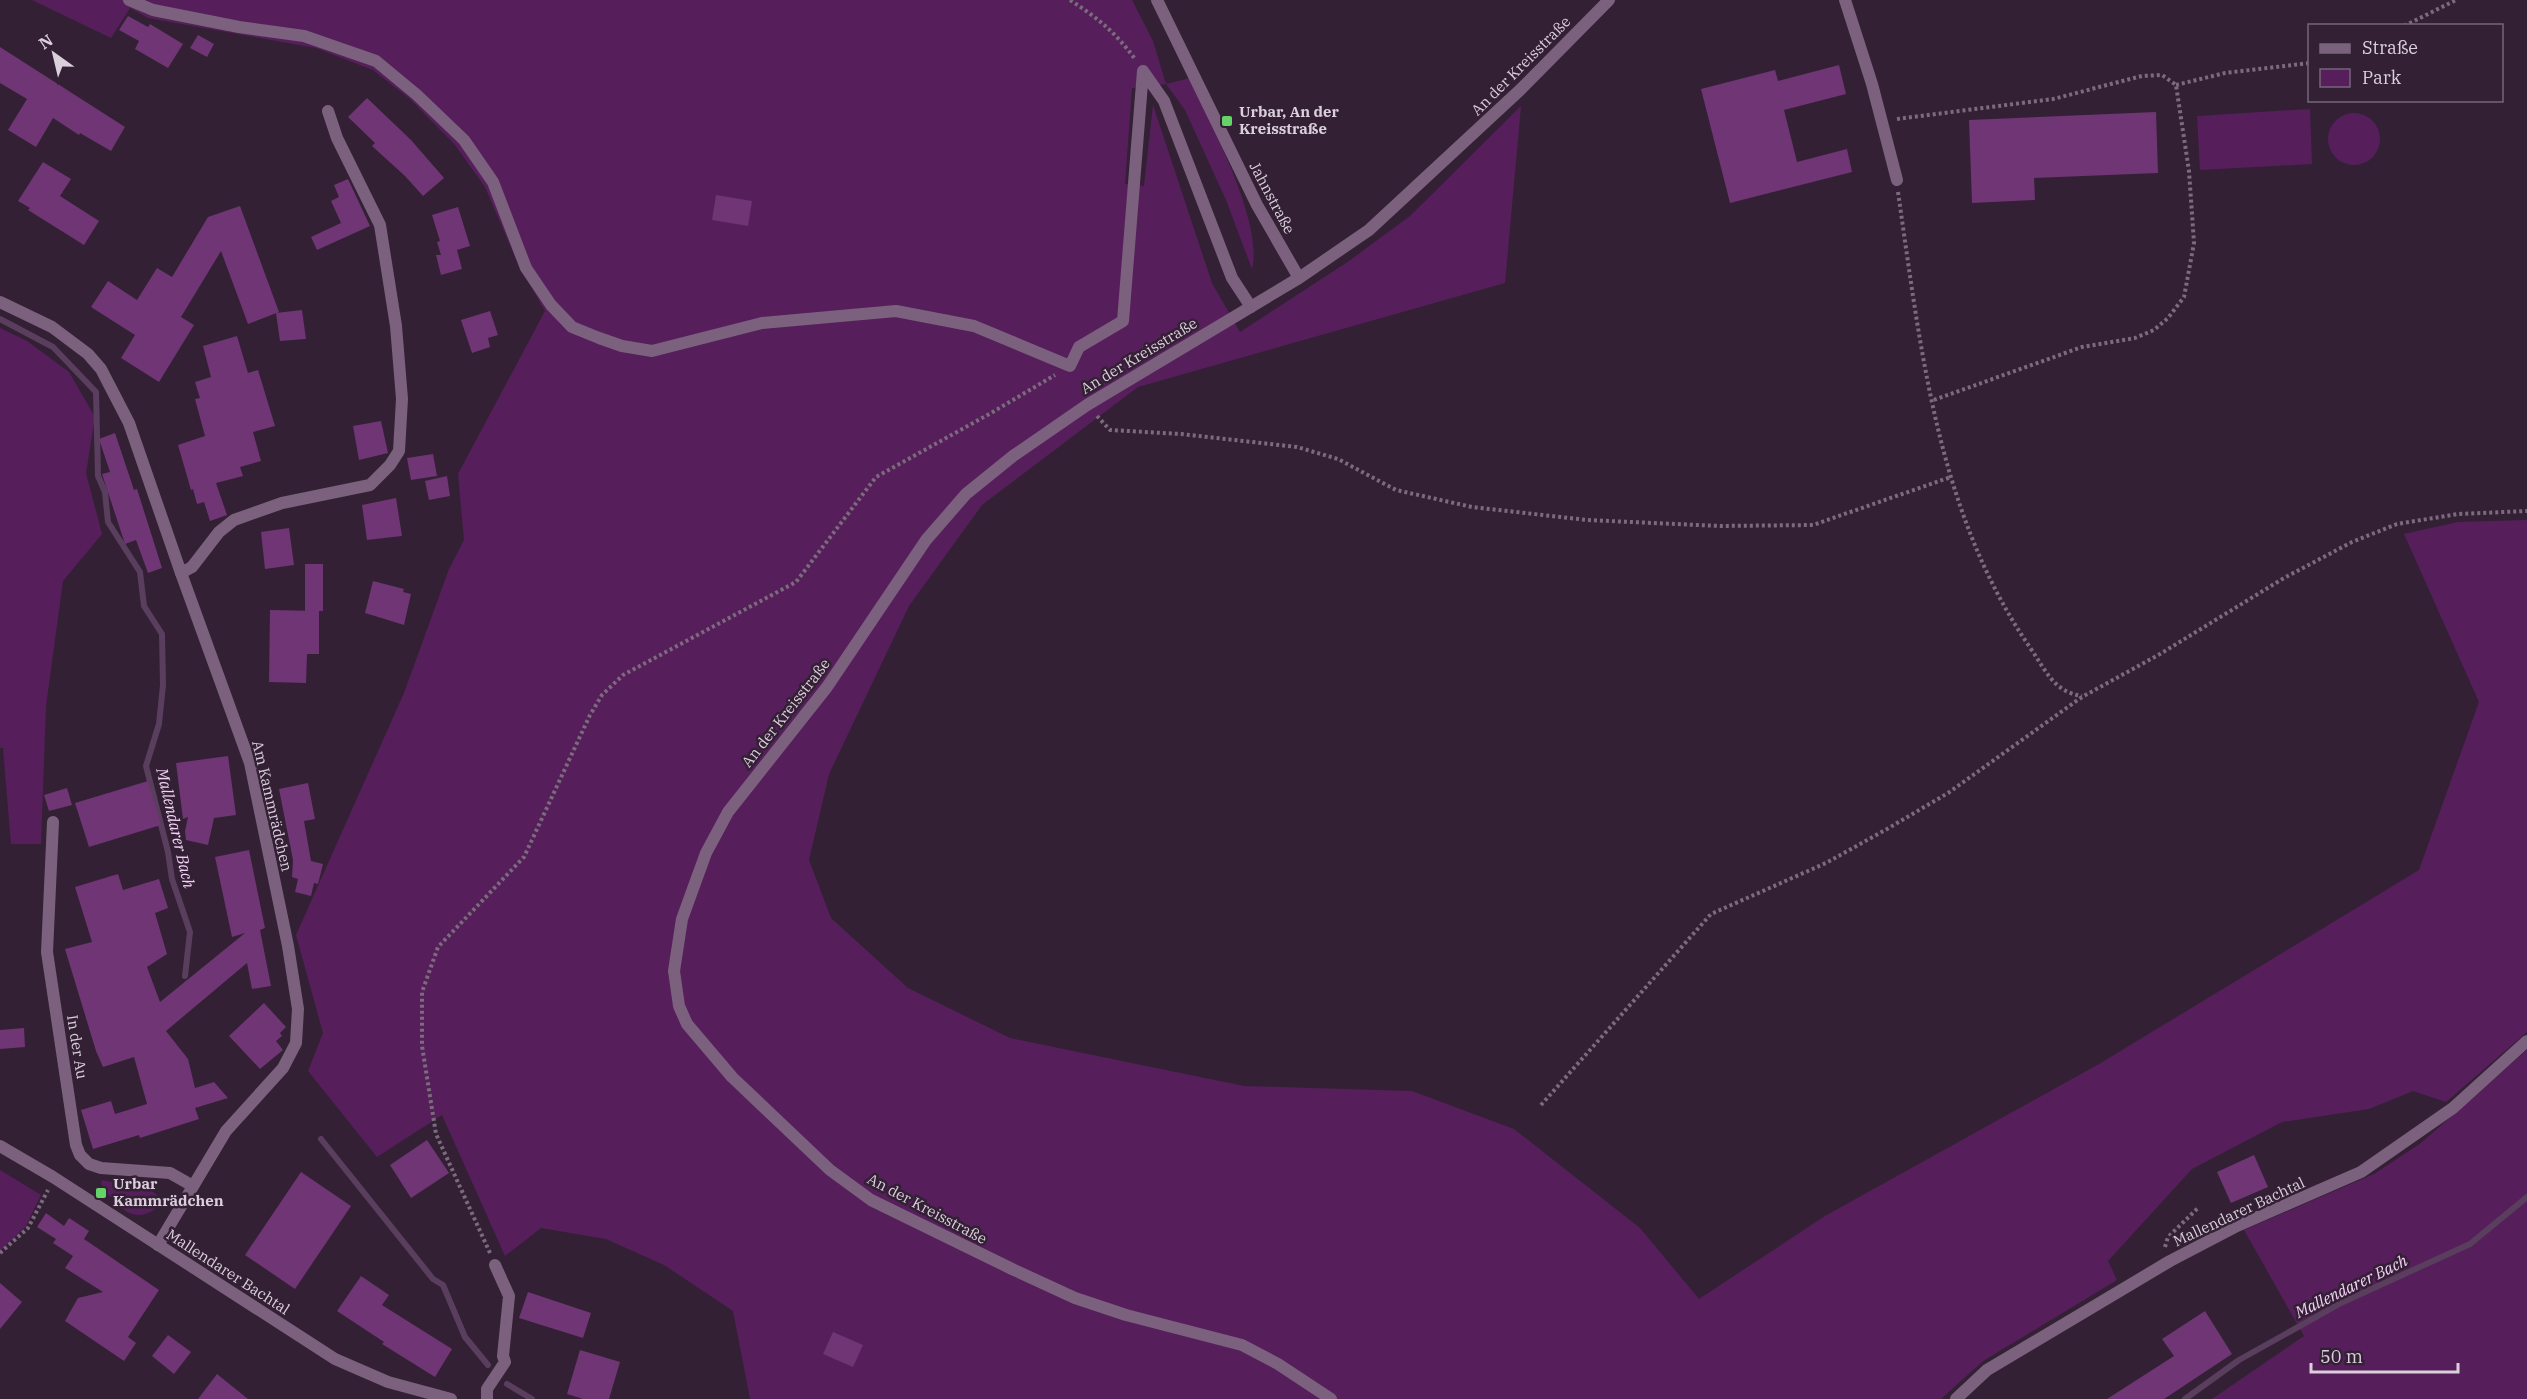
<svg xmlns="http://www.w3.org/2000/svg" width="2527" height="1399" font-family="'IBM Plex Serif',serif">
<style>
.green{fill:#561f5b}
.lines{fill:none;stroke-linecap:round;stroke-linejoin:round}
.stream{stroke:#5a3e5d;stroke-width:6}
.building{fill:#6f3574}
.path{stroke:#7b6b7d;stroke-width:4;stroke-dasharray:3 3;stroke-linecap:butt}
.service{stroke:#7b617d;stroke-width:12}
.minor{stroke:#7b617d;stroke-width:12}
.tertiary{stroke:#7b617d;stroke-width:12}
.poi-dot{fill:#64d468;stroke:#332035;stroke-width:2}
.labels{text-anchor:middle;stroke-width:5;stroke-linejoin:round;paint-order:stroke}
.street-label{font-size:15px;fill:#dbcfdc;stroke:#332035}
.poi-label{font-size:15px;font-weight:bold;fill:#dbcfdc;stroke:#332035;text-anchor:start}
.water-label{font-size:16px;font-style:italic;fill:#f4d2f6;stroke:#332035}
</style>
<rect width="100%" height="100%" fill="#332035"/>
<path class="green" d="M32,0H1132L1153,41L1166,84L1190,78C1210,123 1264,223 1252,269L1226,200L1185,110L1166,84L1132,88L1125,184L1144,186L1153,105L1212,283L1240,332L1349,261L1410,216L1521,106L1505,283L1138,387L982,505L909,606L829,774L809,860L831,918L908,988L1010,1038L1244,1086L1412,1091L1514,1129L1640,1228L1699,1299L1825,1216L2099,1064L2419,870L2479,702L2404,534L2458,522L2527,520V1032L2446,1102L2413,1091L2369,1109L2282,1122L2192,1169L2108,1261L2117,1280L1983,1361L1941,1399H750L733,1311L664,1265L606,1239L541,1228L505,1256L442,1115L377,1157L308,1071L323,1033L296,935L404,693L449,569L464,540L458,474L545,311L518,264L485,187L455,145L410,99L373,70L316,48L148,18L130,8L111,38Z
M2310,109L2312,164L2200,170L2197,116Z
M2328 139a26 26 0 1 1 52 0a26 26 0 1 1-52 0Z
M0,328L27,341L69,372L95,417L86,473L102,534L63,581L46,706L41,844H11L3,748H0Z
M2527,1050V1399H2212L2304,1336L2244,1230L2374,1174L2421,1143Z
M0,1170L41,1195L26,1226L0,1251Z
M102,1180L151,1190L158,1196L159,1206C134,1228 115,1205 101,1184Z"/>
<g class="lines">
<path class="stream" d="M0,319L53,347L96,392L98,476L105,492L108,522L140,572L144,606L162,634L163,685L159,724L146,766L168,852L172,879L190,932L185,976
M321,1139L433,1279L443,1285L465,1337L488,1365
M507,1384L532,1399
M2185,1399L2239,1360L2341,1303L2470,1244L2527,1197"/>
</g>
<path class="building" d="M128,16L148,27L150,24L183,44L168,68L135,49L139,41L119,30Z
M198,35L214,44L207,57L190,48Z
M0,47L125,127L111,151L80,133L79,135L53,118L36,147L8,130L27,99L0,83Z
M1839,65L1846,94L1784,110L1797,162L1847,149L1852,172L1730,203L1701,89L1775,70L1778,81Z
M367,98L411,140L444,178L423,196L405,176L372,146L375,143L348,117Z
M2156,112L2158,173L2034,178L2035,200L1972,203L1969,120Z
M43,162L71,179L60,196L99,221L84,245L28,210L30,208L18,201Z
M348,179L370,226L317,250L311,237L341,223L331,201L339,197L334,185Z
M716,195L752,201L748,226L712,220Z
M240,206L279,312L248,324L221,251L181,317L194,325L159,382L121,358L135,335L91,307L108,281L137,300L157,268L172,277L208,217Z
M458,207L470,246L457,250L462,269L441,275L436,255H441L437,242L440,241L432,215Z
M302,310L306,339L280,341L276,313Z
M490,311L498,335L488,338L490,347L472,353L461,320Z
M237,336L248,373L258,370L275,426L253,432L261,461L240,467L243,476L216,483L227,515L210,521L204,502L197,504L193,489L191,490L178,445L205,436L195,399L200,398L195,382L211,377L203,346Z
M381,421L388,453L359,460L353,426Z
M115,433L134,490L137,489L162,568L148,573L136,540L125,544L102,474L110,472L99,439Z
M433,454L437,476L411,480L407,458Z
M447,476L450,496L429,500L425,481Z
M396,498L402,536L367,540L362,505Z
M289,528L294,565L265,569L261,532Z
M305,564H323V611H305Z
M373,581L404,589L403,592L411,594L404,625L365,613Z
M270,610L319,611V654H307L306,683L269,682Z
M228,756L236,815L214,818L208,845L186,840L185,831L188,817L183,819L176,763Z
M148,781L161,825L89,847L75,803Z
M308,783L315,819L304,821L311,861L323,864L318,884L314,883L311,896L295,892L298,879L292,877L293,860L279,789Z
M67,788L72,805L49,811L44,795Z
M249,850L265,928L260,930L271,986L252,989L247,963L166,1031L188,1059L195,1088L214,1082L228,1098L195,1108L199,1119L140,1138L139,1135L93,1149L81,1110L111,1101L115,1114L147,1104L134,1057L103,1067L96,1051L65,949L92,942L75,887L118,874L123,890L159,879L168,908L155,913L167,954L147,967L160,1002L245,933L232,937L215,857Z
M264,1003L286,1027L280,1033L282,1036L276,1041L283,1050L260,1069L229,1036Z
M24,1028L25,1047L0,1049V1030Z
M427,1140L449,1173L411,1198L390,1165Z
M2254,1155L2268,1187L2231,1203L2217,1172Z
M301,1172L351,1206L295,1289L245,1255Z
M46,1213L64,1226L69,1218L89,1231L84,1239L159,1290L128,1337L136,1343L124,1361L65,1321L78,1298L103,1292L65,1268L73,1256L53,1243L56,1239L37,1227Z
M361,1276L389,1295L382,1305L452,1349L435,1377L382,1344L384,1342L337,1311Z
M0,1283L22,1302L0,1329Z
M528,1292L591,1313L583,1338L519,1318Z
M2205,1311L2232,1354L2164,1399H2107L2174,1356L2162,1339Z
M833,1332L863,1345L853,1367L823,1354Z
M168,1335L191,1352L174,1374L152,1356Z
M580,1350L620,1362L609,1399H583L567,1394Z
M217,1374L248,1399H198Z"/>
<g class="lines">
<path class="path" d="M1070,0C1098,18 1115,32 1135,59
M2404,26L2456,0
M2176,85L2225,73L2310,63
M1897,119L2053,99L2142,76L2162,75L2176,85L2189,171L2194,243L2184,297L2168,318L2154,330L2135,338L2082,347L1931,401
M1898,192C1921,351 1938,515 2031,649C2046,671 2054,692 2082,696
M1097,416L1110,430L1181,434L1297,447L1338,459L1396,490L1472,507L1587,520L1720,526L1813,525L1951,477
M1541,1105L1711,914L1826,863L1887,829L1948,793L2082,697L2160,654L2284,578L2352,542L2397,524L2458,514L2527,511
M2165,1247L2168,1237L2199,1207
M0,1253L28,1228L48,1190
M490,1253L436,1134L422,1046V992L438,947L524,857L590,715L602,695L623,675L796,582L876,477L991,413L1055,375"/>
<path class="service" d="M129,0L153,10L239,27L304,36L376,61L417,95L464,140L493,182L526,268L551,305L572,327L599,338L622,346L652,351L762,323L896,311L974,326L1070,366L1079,347L1123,321L1143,71
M1845,0L1872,84L1897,180
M1143,71L1164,101L1232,278L1251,307
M181,573L192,567L219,532L234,520L282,503L370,485L390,465L399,451L402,399L396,326L380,225L337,138L328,111
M53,822L47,952L76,1145L80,1155L89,1164L101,1168L170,1173L193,1186
M487,1399V1389L505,1362L503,1356L509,1296L495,1265
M1956,1399L1987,1370L2170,1261L2237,1226L2361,1172L2453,1108L2527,1041"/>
<path class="minor" d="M0,302L52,327L88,354L101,369L129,423L181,573L250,763L288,946L298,1009L296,1043L283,1068L226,1131L158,1245"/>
<path class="tertiary" d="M1157,0L1257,205L1299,278
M0,1146L53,1177L335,1359L388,1382L451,1399
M1331,1399L1278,1364L1242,1345L1126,1315L1075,1298L1012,1269L871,1200L830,1170L732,1077L687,1024L679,1006L674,971L682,919L706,853L728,812L827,687L926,540L966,494L1013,456L1087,405L1299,278L1369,230L1520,90L1609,0"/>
</g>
<g class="poi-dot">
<rect x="1221" y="115" width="12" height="12" rx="3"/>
<rect x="95" y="1187" width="12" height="12" rx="3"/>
</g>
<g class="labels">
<g class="street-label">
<text transform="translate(1521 66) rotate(-45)" y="5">An der Kreisstraße</text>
<text transform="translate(1272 198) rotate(62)" y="5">Jahnstraße</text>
<text transform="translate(1139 356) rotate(-31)" y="5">An der Kreisstraße</text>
<text transform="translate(786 713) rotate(-52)" y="5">An der Kreisstraße</text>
<text transform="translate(272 806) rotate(77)" y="5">Am Kammrädchen</text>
<text transform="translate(77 1047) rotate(81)" y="5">In der Au</text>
<text transform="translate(927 1209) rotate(28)" y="5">An der Kreisstraße</text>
<text transform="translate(2239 1212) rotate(-25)" y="5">Mallendarer Bachtal</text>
<text transform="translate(228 1272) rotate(33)" y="5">Mallendarer Bachtal</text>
</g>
<g class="poi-label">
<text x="1239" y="117">Urbar, An der<tspan x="1239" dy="17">Kreisstraße</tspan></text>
<text x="113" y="1189">Urbar<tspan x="113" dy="17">Kammrädchen</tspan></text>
</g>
<g class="water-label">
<text transform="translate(176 828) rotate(77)" y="6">Mallendarer Bach</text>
<text transform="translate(2351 1286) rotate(-26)" y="6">Mallendarer Bach</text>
</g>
</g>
<rect x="2308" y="24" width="195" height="78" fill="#332035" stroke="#766678" stroke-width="1.5"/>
<rect x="2320" y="44" width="30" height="9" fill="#7b617d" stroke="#766678" stroke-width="1.5"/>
<text x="2362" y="54" font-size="18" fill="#dbcfdc">Straße</text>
<rect x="2320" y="69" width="30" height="18" fill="#561f5b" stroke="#766678" stroke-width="1.5"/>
<text x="2362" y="84" font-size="18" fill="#dbcfdc">Park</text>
<g transform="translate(54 54) rotate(326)" stroke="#332035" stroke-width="4.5" paint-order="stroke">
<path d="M0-4.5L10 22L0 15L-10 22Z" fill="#dbcfdc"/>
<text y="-9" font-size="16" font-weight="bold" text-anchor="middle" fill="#dbcfdc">N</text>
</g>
<path d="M2311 1363v9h147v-9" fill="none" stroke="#dbcfdc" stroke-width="3"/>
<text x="2320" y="1363" font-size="18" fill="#dbcfdc" stroke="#332035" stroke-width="4.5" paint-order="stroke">50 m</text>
</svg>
